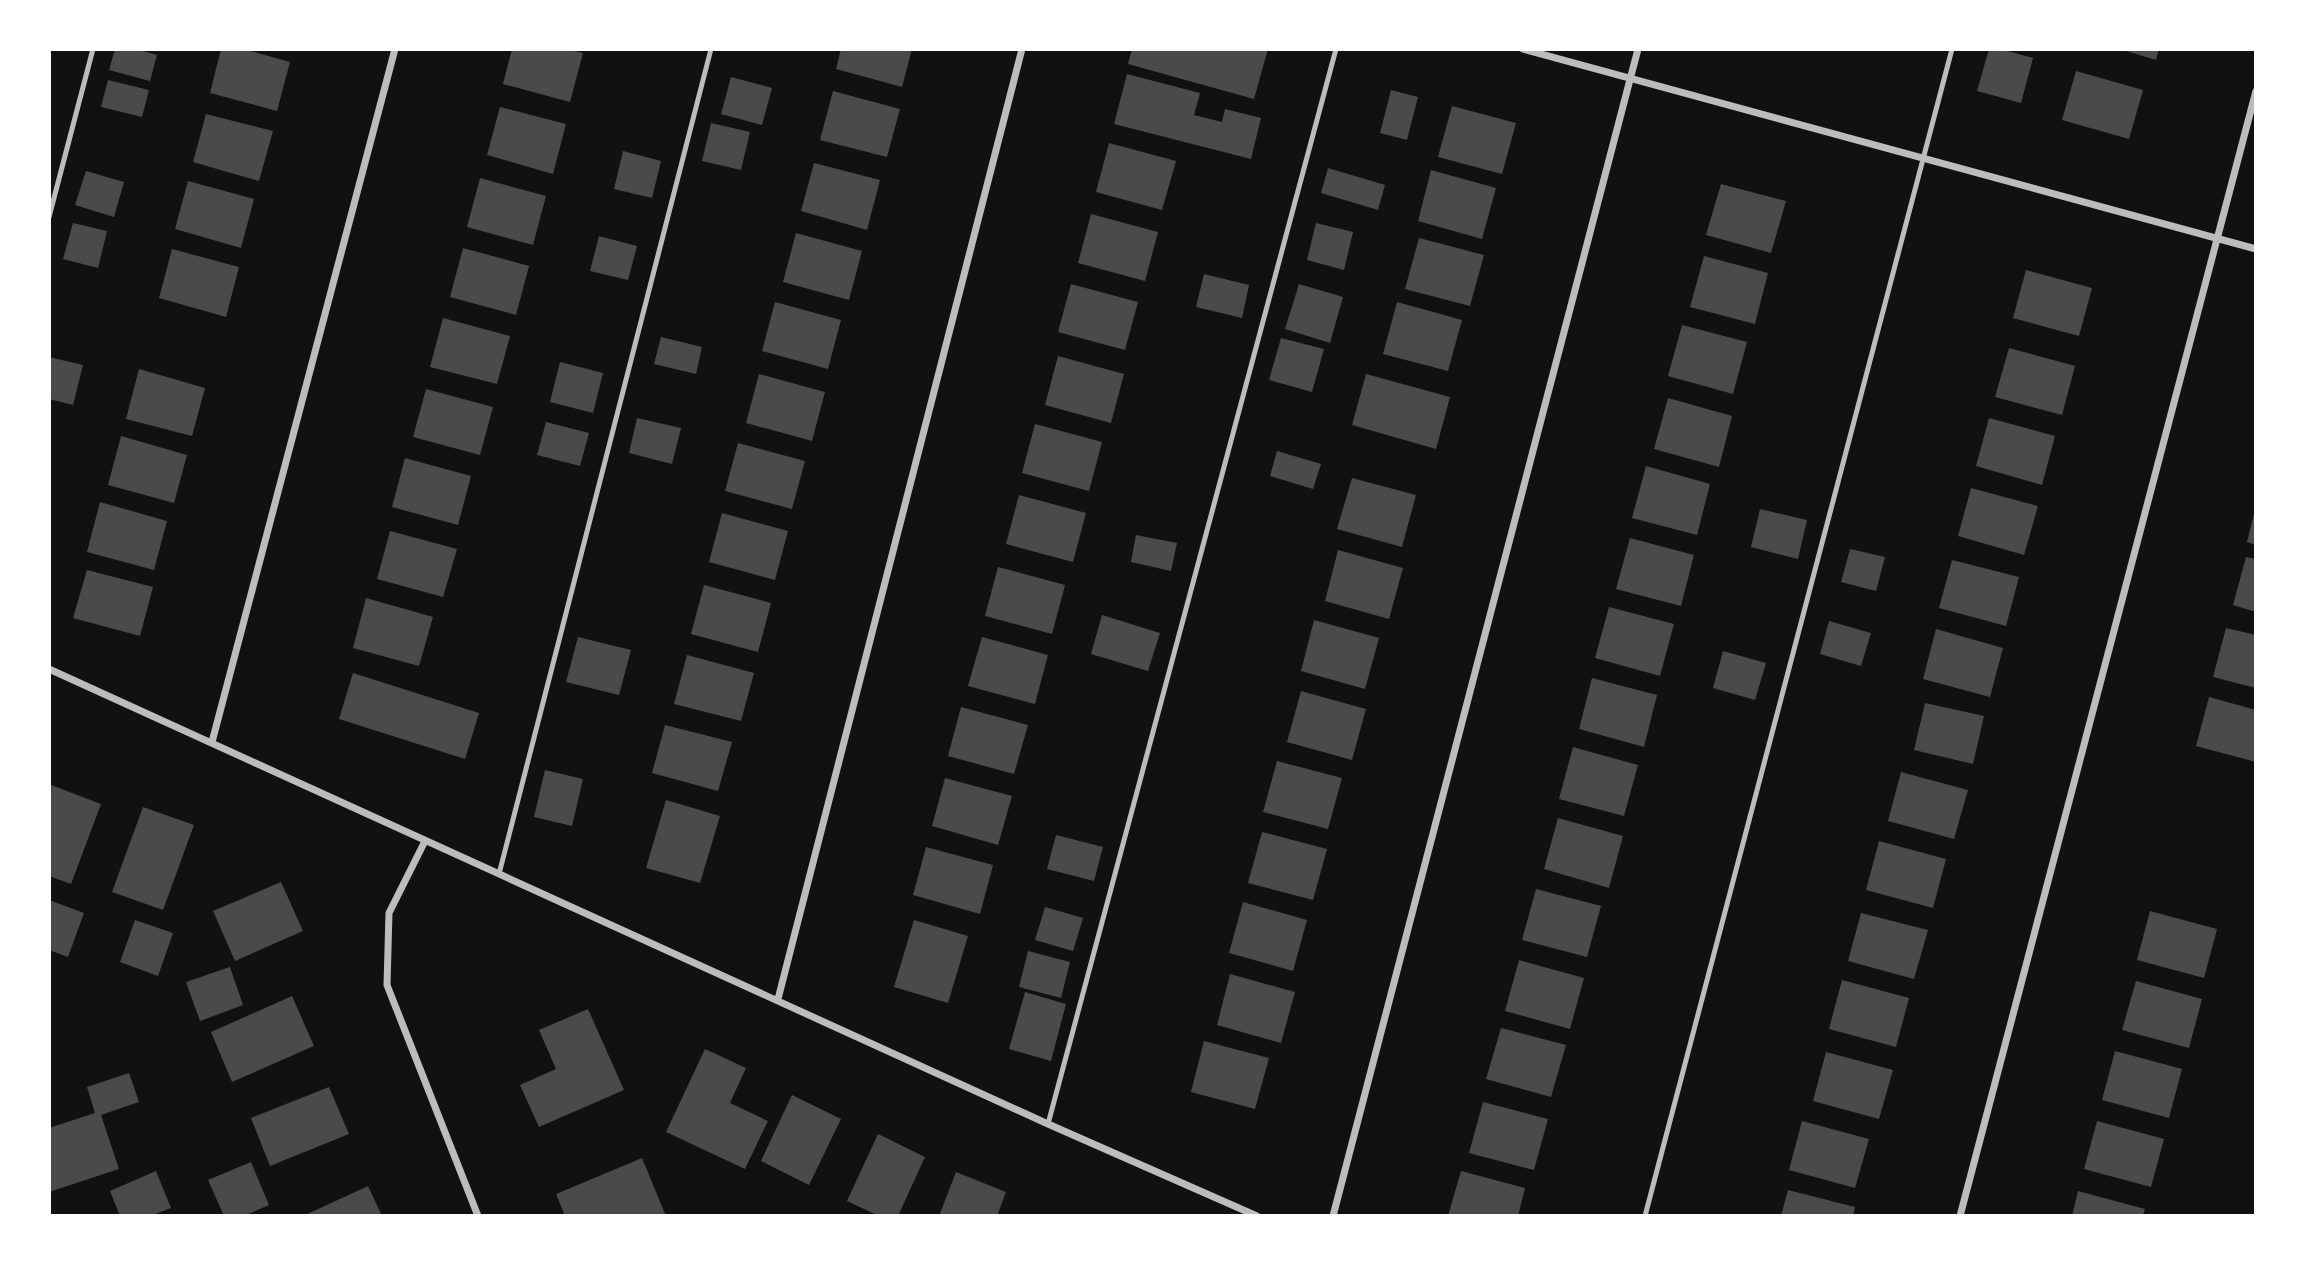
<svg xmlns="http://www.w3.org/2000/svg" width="2305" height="1265" font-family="'Fira Sans',sans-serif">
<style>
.building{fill:#4a4a4a}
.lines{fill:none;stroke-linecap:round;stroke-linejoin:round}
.service{stroke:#bcbcbc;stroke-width:5}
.minor{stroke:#bcbcbc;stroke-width:7}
</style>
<rect width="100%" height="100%" fill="#111"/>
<path class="building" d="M115,49H136L157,55L150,81L109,70Z
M221,49H243L290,62L277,111L210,93Z
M512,49H567L583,53L570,102L503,84Z
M841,49H912L902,87L836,69Z
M1132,49H1268L1254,99L1128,64Z
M1989,49H2000L2033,58L2021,103L1977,91Z
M2120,49H2159L2156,60Z
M2076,71L2143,90L2129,139L2062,120Z
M1127,74L1200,93L1194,115L1222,122L1225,109L1261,118L1251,159L1114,124Z
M731,77L772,88L762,125L721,114Z
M108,80L149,90L142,117L101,107Z
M1391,90L1418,97L1407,140L1380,133Z
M833,91L900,109L887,157L820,140Z
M1452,106L1516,123L1502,174L1438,157Z
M500,107L566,124L553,174L487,155Z
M206,114L273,131L259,181L193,162Z
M711,123L750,132L741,170L702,161Z
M1109,143L1176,161L1162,210L1096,192Z
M623,151L661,161L652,198L614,189Z
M814,163L880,180L867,230L801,211Z
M1328,168L1385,185L1378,210L1321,193Z
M1431,170L1496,188L1482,239L1418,221Z
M86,171L124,182L114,217L75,205Z
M480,178L546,196L533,245L467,227Z
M188,181L254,199L241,248L175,229Z
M1721,184L1786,201L1771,253L1706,235Z
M1091,214L1158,232L1145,281L1078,263Z
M73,223L107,231L98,268L63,259Z
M1316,223L1353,232L1344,270L1307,260Z
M796,233L862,251L849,300L783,282Z
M599,236L637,246L628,280L590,271Z
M1419,238L1484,255L1470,306L1405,289Z
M463,248L529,266L516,315L450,297Z
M172,249L239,267L226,317L159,298Z
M1704,256L1768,273L1755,324L1690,307Z
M2026,270L2092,288L2079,336L2013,318Z
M1204,274L1249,285L1242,318L1196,307Z
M1071,284L1138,302L1125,350L1058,332Z
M1299,284L1343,297L1330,343L1285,329Z
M775,302L841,320L828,369L762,351Z
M1397,302L1462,320L1448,371L1383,354Z
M443,318L510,336L497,384L430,367Z
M1682,325L1747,342L1733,394L1668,376Z
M661,337L702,347L696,374L654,364Z
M1281,338L1324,349L1312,392L1269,380Z
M2009,348L2075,366L2062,415L1995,397Z
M1058,356L1124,374L1111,423L1045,405Z
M49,357L83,365L73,405L49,399Z
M560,362L603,373L593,413L550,402Z
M139,369L205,388L192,436L126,419Z
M759,374L825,392L812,441L746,423Z
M1366,374L1450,397L1436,449L1352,425Z
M426,389L493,407L480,455L413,437Z
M1668,398L1732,416L1719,467L1654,449Z
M637,418L681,428L672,464L629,453Z
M1989,418L2055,436L2042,485L1976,466Z
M546,422L589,433L580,466L537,455Z
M1035,424L1102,442L1089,491L1022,473Z
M121,436L187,455L174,503L108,485Z
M738,443L805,461L792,509L725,491Z
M1277,451L1321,464L1313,489L1270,476Z
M405,458L471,476L458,525L392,507Z
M1646,466L1710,484L1697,535L1632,518Z
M1352,478L1416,495L1402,547L1337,529Z
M1971,488L2038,506L2024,555L1958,536Z
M1019,495L1086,513L1073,562L1006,544Z
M100,502L167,521L154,570L87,552Z
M1760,509L1807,520L1798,559L1751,547Z
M2255,510H2256V545L2247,542Z
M722,513L788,531L775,580L709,562Z
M390,531L457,549L443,597L377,579Z
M1136,535L1177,543L1171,571L1131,562Z
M1630,538L1694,555L1681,606L1616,589Z
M1850,549L1885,557L1876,591L1841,582Z
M1338,550L1403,568L1389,619L1325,601Z
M2246,557L2256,559V612L2233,605Z
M1952,560L2019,577L2006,626L1939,608Z
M998,567L1065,585L1052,634L985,616Z
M87,570L153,587L140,636L73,618Z
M704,585L771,603L758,652L691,634Z
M366,598L433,617L419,666L353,648Z
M1609,607L1674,624L1660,676L1595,658Z
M1102,615L1160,633L1148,671L1091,654Z
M1314,620L1379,638L1365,689L1301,671Z
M1829,621L1871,633L1861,666L1820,654Z
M2226,628L2256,635V688L2213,677Z
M1936,629L2003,648L1990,697L1923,679Z
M578,637L631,650L619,695L566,682Z
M982,637L1048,655L1035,704L968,686Z
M1723,651L1766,663L1755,700L1713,688Z
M687,655L754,673L741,721L674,704Z
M353,673L479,713L465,759L339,719Z
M1592,678L1657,695L1644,747L1579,729Z
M1301,691L1366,709L1352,760L1287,742Z
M2209,697L2256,710V762L2196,746Z
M1925,703L1984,716L1973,764L1914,750Z
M961,707L1028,725L1014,774L948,756Z
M665,725L732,742L718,791L652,773Z
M1573,747L1638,765L1624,816L1559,799Z
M1277,761L1342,778L1328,829L1263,812Z
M545,770L583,779L572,826L534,817Z
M1901,772L1968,790L1954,839L1888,821Z
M945,778L1012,796L998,845L932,826Z
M51,785L101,804L71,884L49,876V790Z
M666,800L720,816L700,883L646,868Z
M143,807L194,825L163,910L112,892Z
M1558,818L1623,836L1609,888L1544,869Z
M1262,832L1327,849L1313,900L1248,883Z
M1056,835L1103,847L1094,881L1047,869Z
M1879,841L1946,859L1933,908L1866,890Z
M926,847L993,865L980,914L913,895Z
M281,882L303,931L235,961L213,911Z
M1536,889L1601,906L1587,957L1522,940Z
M49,900L84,913L68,957L49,950Z
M1243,902L1307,920L1293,971L1229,953Z
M1045,907L1083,918L1073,951L1035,940Z
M2150,911L2217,929L2204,978L2137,960Z
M1861,913L1928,930L1914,979L1848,961Z
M135,920L173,933L158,976L120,962Z
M914,920L968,936L948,1003L894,987Z
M1028,951L1070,962L1061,998L1019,987Z
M1519,960L1584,978L1570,1029L1505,1011Z
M230,967L243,1005L200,1021L186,982Z
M1230,974L1295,992L1281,1043L1217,1025Z
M1842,980L1909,998L1896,1047L1829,1029Z
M2136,981L2202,999L2189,1048L2122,1030Z
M1025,992L1066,1004L1051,1061L1009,1049Z
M292,996L314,1046L232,1082L211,1032Z
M588,1009L624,1090L539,1127L520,1085L556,1069L539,1030Z
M1501,1028L1566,1045L1551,1097L1486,1079Z
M1204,1041L1269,1058L1255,1109L1191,1092Z
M705,1049L746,1068L730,1103L768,1121L745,1169L666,1132Z
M2115,1051L2182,1069L2169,1118L2102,1100Z
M1826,1052L1893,1070L1879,1119L1813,1101Z
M129,1073L139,1102L101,1115L119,1169L49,1192V1128L95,1113L87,1087Z
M329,1087L349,1134L270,1166L251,1118Z
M792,1095L841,1119L809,1185L761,1161Z
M1483,1102L1548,1119L1534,1170L1469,1153Z
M1802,1121L1869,1139L1855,1188L1789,1170Z
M2097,1121L2164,1139L2151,1187L2084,1169Z
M878,1134L925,1157L898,1216H879L847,1201Z
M642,1158L666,1216H565L556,1194Z
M251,1162L269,1205L244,1216H224L208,1180Z
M156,1171L171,1208L150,1216H120L110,1191Z
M1461,1171L1525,1188L1518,1216H1448Z
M956,1172L1006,1192L997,1216H939Z
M368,1186L382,1216H303Z
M1788,1190L1855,1207L1853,1216H1781Z
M2078,1191L2145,1209L2143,1216H2072Z"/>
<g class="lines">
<path class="service" d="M49,217L93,49
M499,874L711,49
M1048,1124L1336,49
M1645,1216L1952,49"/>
<path class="minor" d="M1523,49L2256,249
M49,669L1048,1124L1257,1216
M212,742L395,49
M425,841L389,913L387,985L478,1216
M778,999L1022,49
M1333,1216L1638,49
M1960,1216L2256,91"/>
</g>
<rect width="2305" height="1265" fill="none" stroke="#ffffff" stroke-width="102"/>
</svg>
